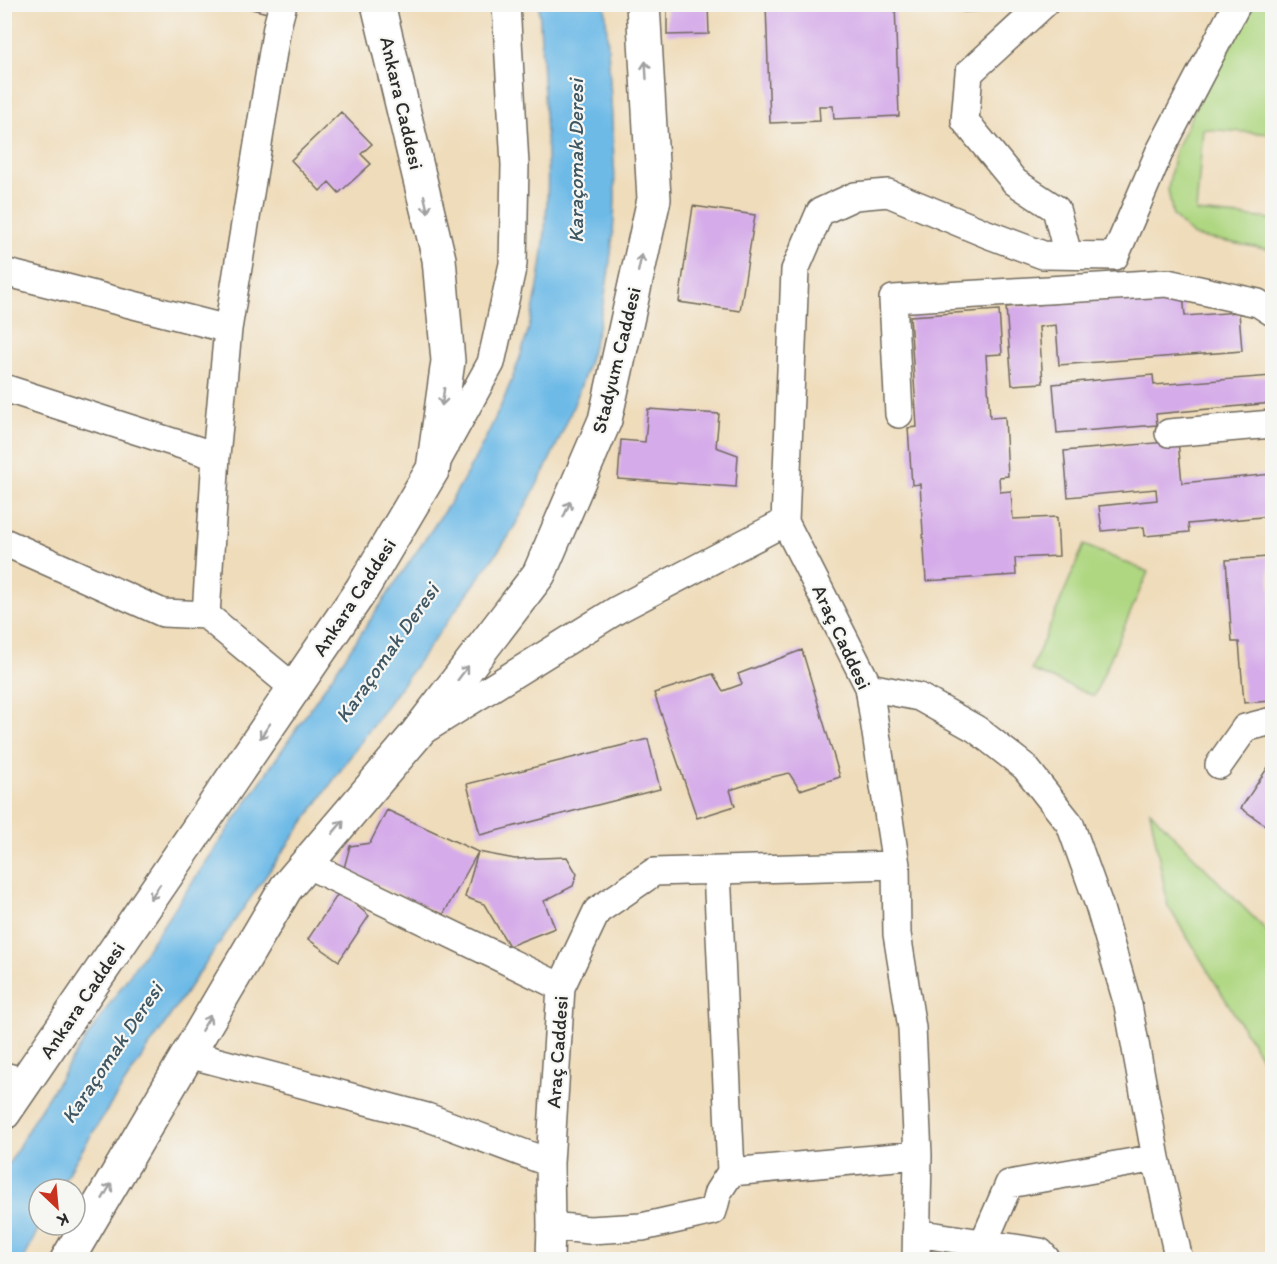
<svg xmlns="http://www.w3.org/2000/svg" width="1277" height="1264" font-family="Itim,sans-serif">
<style>
.green{fill:#afd781;stroke:#6d8156;stroke-width:1.5}
.water{fill:#6dbae7;stroke:#4c7289;stroke-width:1.5}
.building{fill:#d5ace9}
.lines{fill:none;stroke-linecap:round;stroke-linejoin:round}
.minor-casing{stroke:#70695d;stroke-width:30}
.major-casing{stroke:#70695d;stroke-width:36}
.minor{stroke:#fff;stroke-width:27}
.major{stroke:#fff;stroke-width:33}
.oneway{stroke:#a0a0a0}
.labels{text-anchor:middle;stroke-width:4.5;stroke-linejoin:round;paint-order:stroke}
.street-label{font-size:20px;fill:#2b2b2b;stroke:#f6f6f2}
.water-label{font-size:21px;font-style:italic;fill:#3f5663;stroke:#f6f6f2}
</style>
<rect width="100%" height="100%" fill="#f6f6f2"/>
<filter id="ink" filterUnits="userSpaceOnUse"><feTurbulence type="fractalNoise" baseFrequency=".0167" numOctaves="2"/><feDisplacementMap in="SourceGraphic" scale="12" xChannelSelector="R" yChannelSelector="G"/><feConvolveMatrix kernelMatrix="1 2 1 2 8 2 1 2 1" color-interpolation-filters="sRGB"/></filter>
<filter id="wash" filterUnits="userSpaceOnUse"><feTurbulence type="fractalNoise" baseFrequency=".008" numOctaves="4" result="noise"/><feDisplacementMap in="SourceGraphic" scale="24" xChannelSelector="R" yChannelSelector="G"/><feGaussianBlur stdDeviation="1.35" result="paint"/><feColorMatrix in="noise" values="0 0 0 0 0 0 0 0 0 0 0 0 0 0 0 0 0 1.4 0 .05"/><feComposite in="paint" operator="in"/></filter>
<g filter="url(#wash)">
<rect width="100%" height="100%" fill="#efdcba"/>
<path class="green" d="M1254,5H1272V134L1203,129L1196,212L1272,219V250L1194,236L1173,216L1168,189L1175,151L1196,106Z
M1084,545L1148,572L1094,696L1031,670Z
M1150,811L1238,902L1272,936V1075L1168,906Z"/>
<path class="water" d="M539,5H605C608,42 610,80 612,118C613,146 615,173 615,200C613,252 606,304 591,354C573,418 542,478 509,536C404,682 298,827 197,976C150,1046 101,1115 59,1189H39V1225H40L24,1259H5V1171L34,1119L71,1061L451,501C482,448 510,394 527,335C539,292 545,245 547,200C549,172 546,142 545,114C543,77 541,41 539,5Z"/>
<g id="blocks">
<path class="building" d="M233,4H268L267,13Z
M667,4H708L709,34L667,35Z
M766,4H895L899,116L834,119L833,106H819L820,121L770,123Z
M963,4H1010V10L963,12Z
M341,112L372,144L361,154L371,164L339,193L329,182L320,191L291,160Z
M693,206L755,215L740,311L679,302Z
M1183,294L1185,316L1239,312L1242,351L1059,365L1056,325L1039,327L1043,383L1012,385L1006,307Z
M999,310L1002,354L986,355L990,418L1005,417L1008,476L999,477L1000,492L1011,491L1013,519L1057,517L1059,556L1015,558L1016,575L926,581L920,484L912,485L908,428L917,427L910,316Z
M1153,375L1154,385L1272,376V403L1156,414L1157,425L1057,433L1053,384Z
M648,409L719,414L716,447L738,455L736,487L618,479L621,440L645,442Z
M1178,441L1182,483L1272,474V516L1188,524L1189,532L1145,536L1144,527L1102,531L1099,506L1157,500L1156,489L1068,497L1064,451Z
M1268,557L1272,608V701L1244,703L1239,642H1232L1226,560Z
M802,650L840,777L800,790L789,773L768,778L730,790L735,806L697,818L654,693L713,674L723,691L742,684L738,674Z
M648,739L660,789L480,835L467,784Z
M1272,761V830L1241,808Z
M387,810L478,852L515,859L567,857L577,874L573,886L544,901L555,928L509,946L484,904L465,897L478,852L443,915L344,868L350,846L370,843Z
M340,891L369,916L339,961L308,939Z"/>
</g>
</g>
<g filter="url(#ink)">
<use href="#blocks" fill-opacity="0" stroke="#70695d" stroke-width="1.5"/>
<g class="lines">
<g class="minor-casing">
<path id="minor" d="M1044,4L969,73L965,121L1015,182L1056,209L1068,255
M4,272L228,329L277,27L283,4
M4,388L216,456L206,615L163,613L4,542
M899,414L893,299L1167,283L1258,303L1272,312
M1169,433L1272,424
M216,456L228,329
M437,461L491,363L513,264L515,165L506,4
M785,522L869,687L896,865L897,934L912,1028L918,1155L916,1260
M206,615L294,688
M869,687L919,697L976,729L1025,767L1070,824L1099,905L1128,1005L1156,1158L1179,1260
M424,730L617,610L785,522L795,270L820,212L855,196L888,193L987,234L1043,255L1115,256L1159,153L1237,4
M1219,765L1245,728L1272,721
M306,864L561,987
M717,871L731,1172
M188,1054L427,1117L550,1163
M4,1076L26,1082
M551,1226L589,1230L642,1227L713,1211L718,1192L731,1172L918,1155
M916,1233L1040,1252L1047,1260
M983,1244L1009,1184L1156,1158
M550,1260L551,1226L550,1163L561,987L597,911L654,872L896,865"/>
</g>
<g class="major-casing">
<path id="major" d="M4,1113L362,589L433,469L448,361L439,259L378,4
M67,1260L286,888L415,736L539,574L605,420L654,199L643,4"/>
</g>
<use href="#minor" class="minor"/>
<use href="#major" class="major"/>
</g>
<defs><path id="oneway-shaft" d="M-6 0H5M1.5-3L5.5 0L1.5 3" fill="none" stroke-width="1.6" stroke-linecap="round" stroke-linejoin="round" transform="scale(1.5)"/></defs>
<g class="oneway">
<use href="#oneway-shaft" transform="translate(646 70) rotate(-93)"/>
<use href="#oneway-shaft" transform="translate(426 204) rotate(77)"/>
<use href="#oneway-shaft" transform="translate(640 263) rotate(-78)"/>
<use href="#oneway-shaft" transform="translate(443 397) rotate(98)"/>
<use href="#oneway-shaft" transform="translate(567 509) rotate(-66)"/>
<use href="#oneway-shaft" transform="translate(463 673) rotate(-53)"/>
<use href="#oneway-shaft" transform="translate(265 731) rotate(124)"/>
<use href="#oneway-shaft" transform="translate(338 827) rotate(-50)"/>
<use href="#oneway-shaft" transform="translate(155 892) rotate(124)"/>
<use href="#oneway-shaft" transform="translate(206 1023) rotate(-59)"/>
<use href="#oneway-shaft" transform="translate(107 1191) rotate(-60)"/>
</g>
</g>
<g class="labels">
<g class="street-label">
<text transform="translate(402 103) rotate(77)" y="7">Ankara Caddesi</text>
<text transform="translate(616 360) rotate(-76)" y="7">Stadyum Caddesi</text>
<text transform="translate(354 597) rotate(-57)" y="7">Ankara Caddesi</text>
<text transform="translate(842 637) rotate(65)" y="7">Araç Caddesi</text>
<text transform="translate(82 1000) rotate(-56)" y="7">Ankara Caddesi</text>
<text transform="translate(557 1052) rotate(-86)" y="7">Araç Caddesi</text>
</g>
<g class="water-label">
<text transform="translate(576 161) rotate(-90)" y="7">Karaçomak Deresi</text>
<text transform="translate(387 653) rotate(-55)" y="7">Karaçomak Deresi</text>
<text transform="translate(112 1053) rotate(-56)" y="7">Karaçomak Deresi</text>
</g>
</g>
<rect width="1277" height="1264" fill="none" stroke="#f6f6f2" stroke-width="24"/>
<g transform="translate(57 1207) rotate(154)"><circle r="28" fill="#f6f6f2" stroke="#a5a5a2" stroke-width="1.5"/>
<path d="M0-4.5L10 22L0 15L-10 22Z" fill="#c8321e"/>
<text y="-9" font-size="16" font-weight="bold" text-anchor="middle" fill="#2b2b2b">K</text>
</g>
</svg>
